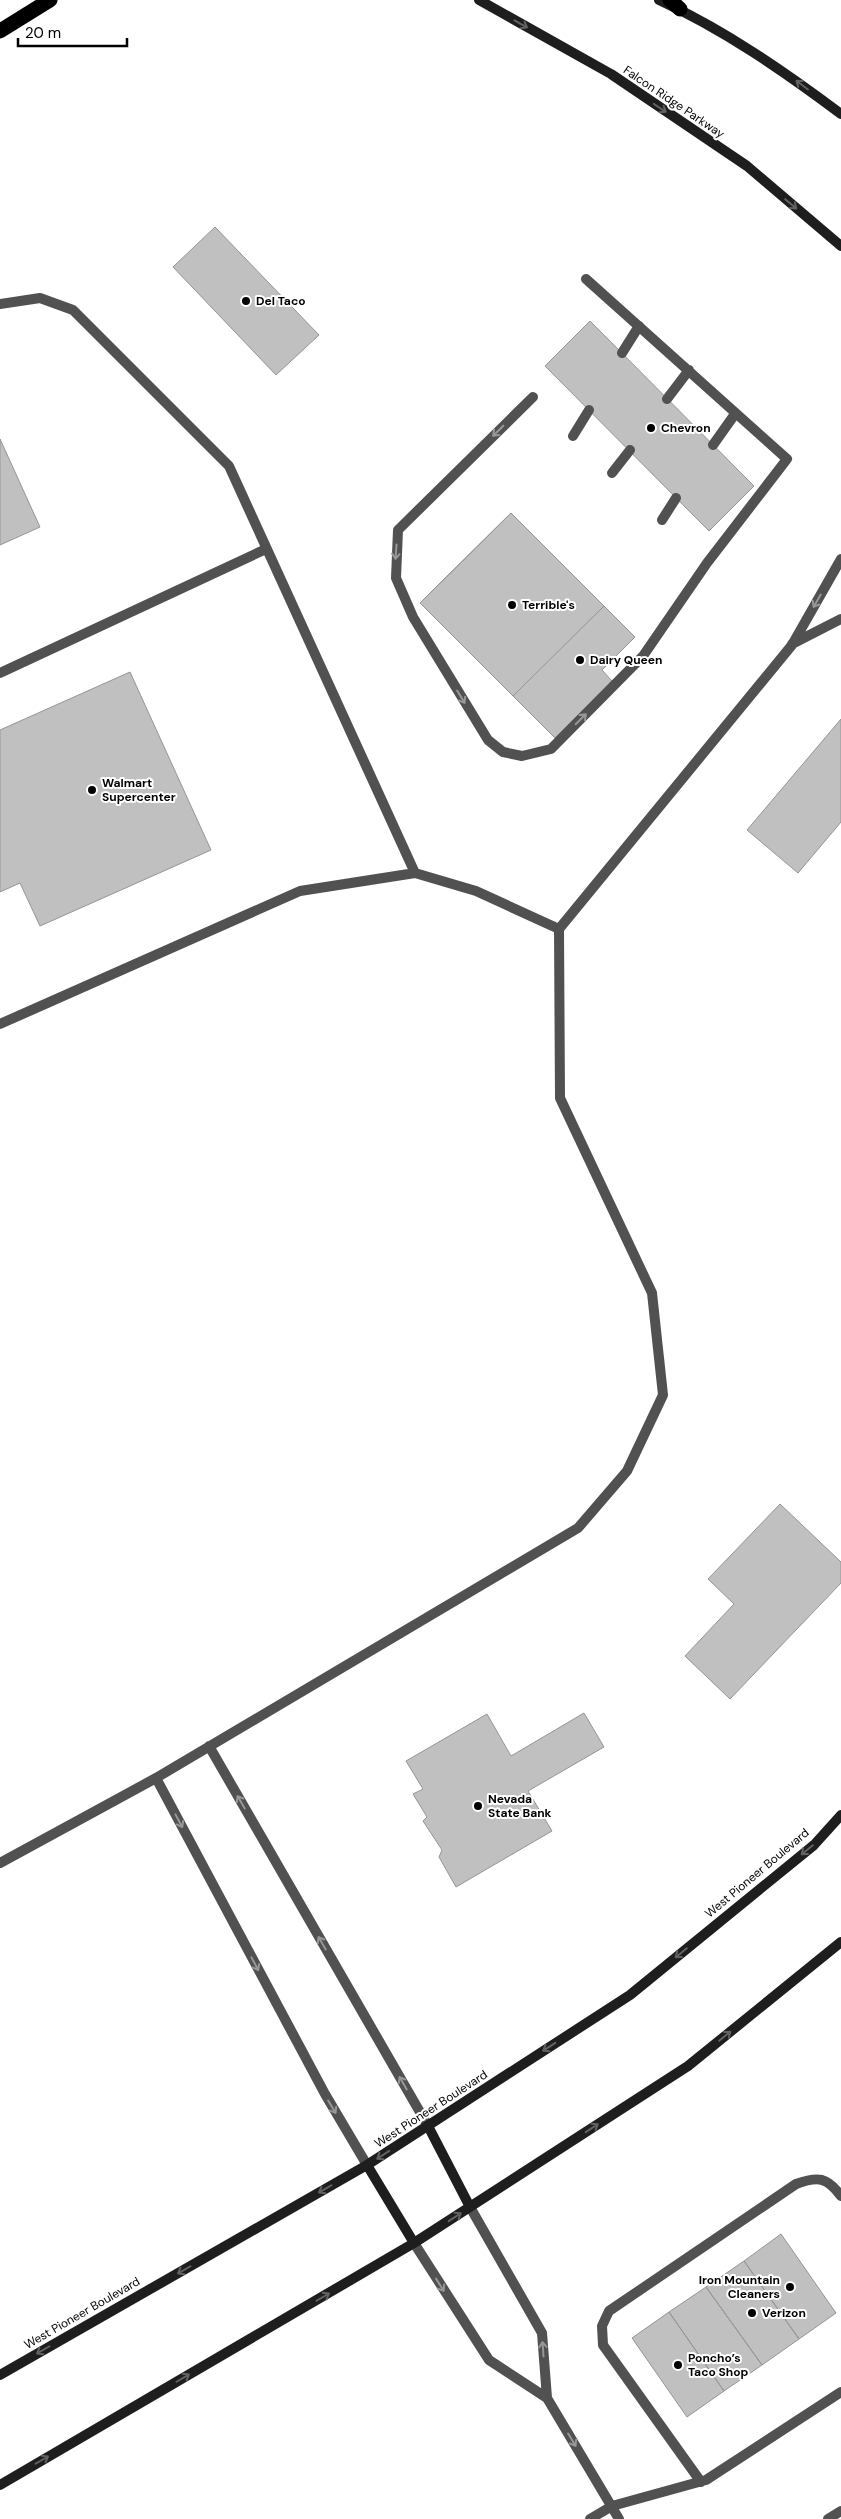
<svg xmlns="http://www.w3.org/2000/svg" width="841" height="2519" font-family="'DM Sans',sans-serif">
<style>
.building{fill:#c0c0c0;stroke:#959595}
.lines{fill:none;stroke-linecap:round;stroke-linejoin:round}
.service{stroke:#515151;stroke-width:10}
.minor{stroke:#515151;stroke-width:10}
.secondary{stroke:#1e1e1e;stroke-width:10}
.motorway{stroke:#000;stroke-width:15}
.oneway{stroke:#626262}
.oneway2{stroke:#979797}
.poi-dot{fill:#000;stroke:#fff;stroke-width:2}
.labels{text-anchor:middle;stroke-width:4;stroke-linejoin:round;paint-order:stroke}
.street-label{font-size:12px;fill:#000;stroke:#fff}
.poi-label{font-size:12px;font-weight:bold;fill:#000;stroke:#fff;text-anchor:start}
</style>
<rect width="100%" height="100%" fill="#fff"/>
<path class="building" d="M215,227L319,335L276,375L173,267Z
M590,321L754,486L709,531L545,366Z
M0,439L40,527L0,545Z
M511,513L635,637L602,670L612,681L555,738L420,603Z
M511,513L604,606L513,696L420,603Z
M130,672L211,850L40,926L20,883L0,892V730Z
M841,719V822L798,873L747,830Z
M780,1504L841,1562V1583L730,1699L685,1656L734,1604L708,1579Z
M584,1713L604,1747L528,1791L552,1831L456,1887L439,1857L442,1850L423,1821L427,1817L413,1794L423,1789L406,1761L487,1714L511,1756Z
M781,2234L836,2313L799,2339L744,2261Z
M744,2261L799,2339L762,2365L706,2287Z
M706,2287L762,2365L724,2391L669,2312Z
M669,2312L724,2391L687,2417L632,2338Z"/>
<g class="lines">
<path class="service" d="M0,304L40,298L73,310L229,466L415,873
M622,353L639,326
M533,397L398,530L396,578L413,617L488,740L503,752L522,756L551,749L643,656L707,563L787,459L586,279
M667,399L689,370
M573,436L589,410
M713,445L735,414
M612,473L630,450
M662,520L676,498
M792,644L841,619
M0,673L266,549
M0,1024L300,891L415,873L476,891L559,929
M209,1746L428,2126
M156,1778L325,2094L367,2165
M0,1863L156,1778L578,1528L627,1471L663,1395L652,1293L560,1098L559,929L792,645L841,559
M701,2482L603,2345L602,2326L609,2311L796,2184C818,2176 827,2177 841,2196
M590,2519L612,2506L706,2480L841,2392
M828,2519L841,2511"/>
<path class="minor" d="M470,2207L542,2333L547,2398
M414,2243L489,2360L547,2398L619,2519"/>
<path class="secondary" d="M479,0L611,74L747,166L841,246
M659,0C723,29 785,72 841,114
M428,2126L470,2207
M367,2165L414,2243
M0,2375L367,2165L630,1995L814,1845L841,1815
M0,2485L414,2243L688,2066L841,1942"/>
<path class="motorway" d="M670,0L680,9
M0,31L50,0"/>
</g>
<defs><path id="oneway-shaft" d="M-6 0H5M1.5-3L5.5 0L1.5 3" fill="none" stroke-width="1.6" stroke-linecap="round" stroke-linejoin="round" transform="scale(1.25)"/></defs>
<g class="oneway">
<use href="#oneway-shaft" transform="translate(521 24) rotate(29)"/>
<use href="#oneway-shaft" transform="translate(802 85) rotate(-143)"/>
<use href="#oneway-shaft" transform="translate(660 108) rotate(34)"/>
<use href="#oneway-shaft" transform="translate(791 204) rotate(40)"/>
<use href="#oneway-shaft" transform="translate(807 1850) rotate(141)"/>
<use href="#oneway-shaft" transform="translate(681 1953) rotate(141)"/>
<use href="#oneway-shaft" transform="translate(725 2036) rotate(-39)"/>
<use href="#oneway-shaft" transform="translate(549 2047) rotate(147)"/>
<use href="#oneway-shaft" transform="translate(592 2128) rotate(-33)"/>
<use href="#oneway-shaft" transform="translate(383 2155) rotate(147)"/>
<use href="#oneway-shaft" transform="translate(325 2189) rotate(150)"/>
<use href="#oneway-shaft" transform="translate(455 2217) rotate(-33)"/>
<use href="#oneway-shaft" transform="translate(184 2270) rotate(150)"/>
<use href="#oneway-shaft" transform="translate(323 2297) rotate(-30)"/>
<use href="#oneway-shaft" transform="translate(43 2350) rotate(150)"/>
<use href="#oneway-shaft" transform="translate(183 2378) rotate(-30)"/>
<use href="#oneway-shaft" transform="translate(42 2460) rotate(-30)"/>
</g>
<g class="oneway2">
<use href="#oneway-shaft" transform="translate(498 431) rotate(135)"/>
<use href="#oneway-shaft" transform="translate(396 552) rotate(94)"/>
<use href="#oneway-shaft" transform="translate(817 601) rotate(120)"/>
<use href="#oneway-shaft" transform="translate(461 697) rotate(59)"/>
<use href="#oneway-shaft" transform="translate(581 719) rotate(-45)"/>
<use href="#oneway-shaft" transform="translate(241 1802) rotate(-120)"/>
<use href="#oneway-shaft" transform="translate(179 1821) rotate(62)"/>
<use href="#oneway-shaft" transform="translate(322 1943) rotate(-120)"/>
<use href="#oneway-shaft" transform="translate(255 1964) rotate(62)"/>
<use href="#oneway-shaft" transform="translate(403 2083) rotate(-120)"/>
<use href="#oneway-shaft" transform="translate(332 2107) rotate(59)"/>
<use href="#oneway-shaft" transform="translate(440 2285) rotate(58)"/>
<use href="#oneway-shaft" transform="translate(543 2349) rotate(-94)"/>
<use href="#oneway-shaft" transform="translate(572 2440) rotate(59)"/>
</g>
<g class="poi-dot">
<circle cx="246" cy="301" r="5"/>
<circle cx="651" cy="428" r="5"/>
<circle cx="512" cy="605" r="5"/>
<circle cx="580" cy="660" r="5"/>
<circle cx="92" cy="790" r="5"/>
<circle cx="478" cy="1806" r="5"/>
<circle cx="790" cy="2287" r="5"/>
<circle cx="752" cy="2313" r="5"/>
<circle cx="678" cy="2365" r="5"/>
</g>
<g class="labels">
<g class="street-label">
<text transform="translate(674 102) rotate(34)" y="4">Falcon Ridge Parkway</text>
<text transform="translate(757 1873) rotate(-40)" y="4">West Pioneer Boulevard</text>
<text transform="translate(431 2109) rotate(-33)" y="4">West Pioneer Boulevard</text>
<text transform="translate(82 2313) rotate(-30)" y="4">West Pioneer Boulevard</text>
</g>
<g class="poi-label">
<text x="256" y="305">Del Taco</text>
<text x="661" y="432">Chevron</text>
<text x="522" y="609">Terrible's</text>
<text x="590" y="664">Dairy Queen</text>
<text x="102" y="787">Walmart<tspan x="102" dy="14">Supercenter</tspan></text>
<text x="488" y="1803">Nevada<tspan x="488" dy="14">State Bank</tspan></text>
<text x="780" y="2284" text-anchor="end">Iron Mountain<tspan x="780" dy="14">Cleaners</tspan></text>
<text x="762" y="2317">Verizon</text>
<text x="688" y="2362">Poncho’s<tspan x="688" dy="14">Taco Shop</tspan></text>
</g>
</g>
<path d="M18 38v8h109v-8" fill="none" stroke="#000000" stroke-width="2.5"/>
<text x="25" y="38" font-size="15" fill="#000000" stroke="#ffffff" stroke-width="4" paint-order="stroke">20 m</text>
</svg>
